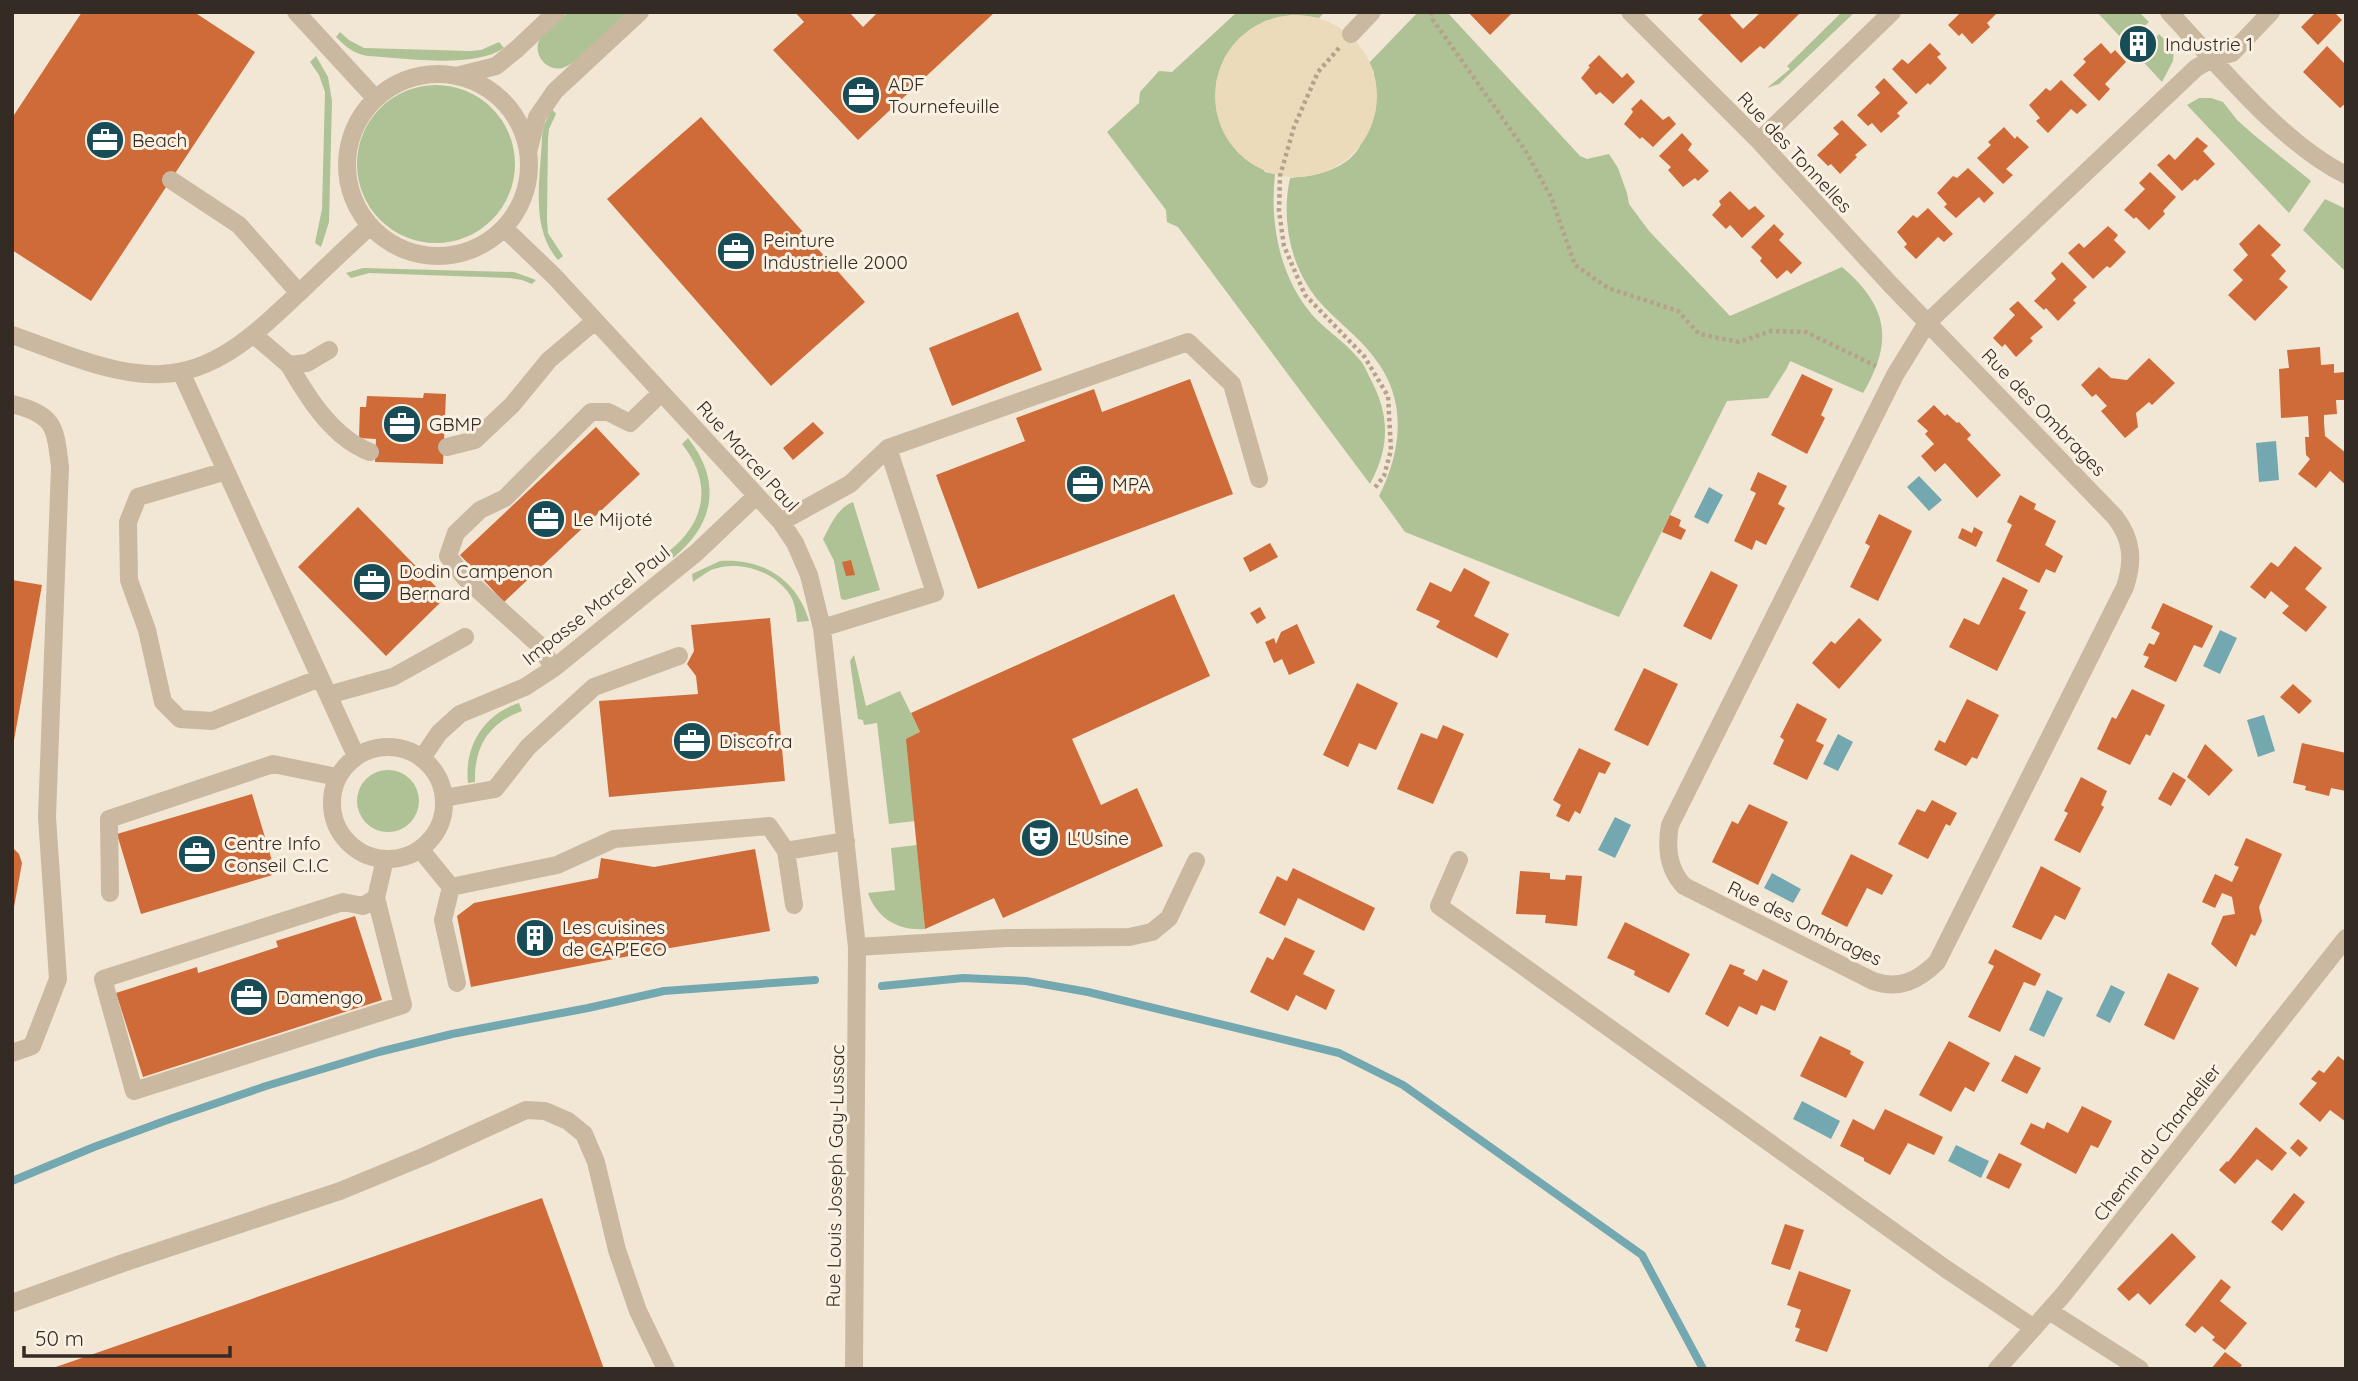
<svg xmlns="http://www.w3.org/2000/svg" width="2358" height="1381" font-family="Quicksand,sans-serif">
<style>
.green{fill:#aec295}
.plaza{fill:#ebdbbb}
.water{fill:#73a8b1}
.lines{fill:none;stroke-linecap:round;stroke-linejoin:round}
.stream{stroke:#73a8b1;stroke-width:8}
.building{fill:#ce6b38}
.path{stroke:#b6a28b;stroke-width:4.5;stroke-dasharray:3.5 3.5;stroke-linecap:butt}
.minor{stroke:#cab8a1;stroke-width:18}
.labels{text-anchor:middle;stroke-width:6;stroke-linejoin:round;paint-order:stroke}
.poi-label{font-size:19px;fill:#342b24;stroke:#faf1e2;text-anchor:start}
.street-label{font-size:19px;fill:#342b24;stroke:#faf1e2}
</style>
<rect width="100%" height="100%" fill="#f2e7d5"/>
<path class="green" d="M568,12H627C612,27 583,59 565,67C549,74 531,55 540,39C545,29 560,20 568,12Z
M1237,12H1325L1319,18L1292,15L1265,21L1242,36L1225,57L1216,83L1265,172L1275,174C1270,220 1278,269 1306,307C1320,327 1344,340 1359,359C1364,364 1367,372 1370,378C1390,415 1390,447 1370,484L1178,227L1167,222L1166,210L1107,132L1139,103L1140,92L1159,71L1172,72Z
M1418,12H1447L1580,156L1587,159L1609,154L1618,168L1627,193L1629,204L1649,231L1730,316L1842,267C1888,306 1894,341 1863,393L1790,361L1787,368L1768,398L1727,401L1619,617L1405,532L1379,496C1402,450 1408,399 1373,356C1357,335 1334,319 1317,299C1290,265 1281,220 1290,178C1314,176 1344,171 1359,148C1364,140 1371,86 1374,72L1369,63Z
M1842,12H1855L1779,84L1767,88L1790,69L1787,66Z
M2097,12H2139L2149,22L2129,41L2140,53L2159,34L2174,49L2173,61L2162,82Z
M340,32L349,40L364,48L470,51L481,50L499,42L504,48C473,69 406,58 368,56C354,54 346,47 336,37Z
M316,56L328,77L332,101L329,222L321,247L315,243L322,209L325,92L319,75L310,62Z
M357 164a79 79 0 1 1 158 0a79 79 0 1 1-158 0Z
M2199,98H2211L2223,102L2237,120L2254,135L2311,181L2289,213L2187,105Z
M552,109L556,114L549,129L548,138L547,220L548,233L563,256L558,260C529,227 541,177 542,136L544,125Z
M2325,199L2346,209V272L2303,230Z
M363,268L514,272L536,280L532,284L522,280L510,278L369,273L351,278L346,273Z
M688,438C722,481 715,524 673,558L668,552C706,522 713,483 682,444Z
M853,502L880,590L845,600L841,599L834,561L823,539C831,525 837,508 853,502Z
M720,561C762,558 797,579 809,621L797,622C796,613 795,603 790,595C775,571 738,559 711,570C705,573 699,578 693,582L692,574Z
M854,655L866,706L900,691L920,732L915,821L889,824L877,723L864,725L863,720L858,719L850,661Z
M519,703L522,711C489,723 474,746 475,782L468,783C464,746 484,714 519,703Z
M357 801a31 31 0 1 1 62 0a31 31 0 1 1-62 0Z
M917,845L925,929C899,931 877,919 868,893L895,890L891,848Z"/>
<path class="plaza" d="M1215 96a81 81 0 1 1 162 0a81 81 0 1 1-162 0Z"/>
<path class="water" d="M2276,441L2279,480L2259,482L2256,443Z
M1919,476L1942,500L1929,511L1907,487Z
M1709,487L1723,495L1708,524L1694,517Z
M2220,630L2237,638L2220,674L2203,666Z
M2264,715L2275,751L2258,757L2247,720Z
M1838,734L1853,742L1838,771L1823,764Z
M1615,817L1631,825L1615,858L1598,850Z
M1772,873L1801,889L1793,903L1764,888Z
M2111,985L2125,992L2110,1023L2096,1016Z
M2047,990L2063,998L2044,1037L2029,1030Z
M1802,1101L1840,1121L1831,1139L1793,1119Z
M1956,1145L1989,1161L1981,1178L1948,1161Z"/>
<g class="lines">
<path class="stream" d="M882,986L963,978L1026,981L1088,992L1339,1053L1403,1085L1642,1255L1703,1369
M12,1181L94,1147L170,1119L266,1086L379,1052L452,1034L588,1008L664,991L815,980"/>
</g>
<path class="building" d="M82,12H194L255,52L91,301L12,250V118Z
M795,12H849L863,27L878,12H995L858,140L773,50L804,22Z
M1468,12H1513L1490,35Z
M1705,12H1733L1730,15L1743,29L1761,12H1801L1764,49L1760,46L1741,63L1698,19Z
M1961,12H1998L1987,23L1990,27L1972,44L1962,33L1959,36L1948,25Z
M2316,12H2334L2342,20L2318,45L2301,27Z
M2136,34L2147,46L2140,53L2129,41Z
M1930,43L1941,54L1937,57L1947,68L1930,85L1928,83L1916,94L1892,69L1902,59L1908,64Z
M2101,43L2111,54L2115,50L2126,62L2105,84L2110,89L2099,101L2073,75L2086,62L2083,59Z
M2327,46L2346,65V103L2340,108L2303,72Z
M1599,55L1622,78L1627,73L1635,82L1613,104L1600,92L1596,95L1581,78L1590,67L1588,66Z
M1884,78L1908,103L1897,113L1900,116L1881,133L1872,123L1868,126L1857,115L1880,93L1875,87Z
M2061,80L2087,105L2077,114L2071,109L2048,133L2036,121L2040,118L2029,105L2046,88L2050,91Z
M1641,99L1663,120L1669,116L1676,124L1653,147L1642,137L1640,139L1624,124L1633,112L1631,109Z
M701,117L865,302L771,386L607,199Z
M1842,120L1867,145L1855,155L1857,157L1840,174L1831,164L1828,166L1817,155L1839,134L1833,128Z
M2004,127L2015,139L2017,136L2029,147L2006,169L2013,175L2003,184L1977,158L1991,145L1988,142Z
M1682,133L1692,144L1688,150L1709,171L1698,181L1695,178L1683,187L1668,170L1671,167L1659,156Z
M2197,137L2208,146L2203,151L2215,164L2197,181L2195,179L2182,191L2157,165L2169,154L2175,160Z
M1968,168L1994,193L1984,203L1979,197L1956,218L1944,207L1947,204L1937,193L1953,176L1957,178Z
M2150,172L2176,197L2163,211L2165,214L2149,230L2136,217L2134,219L2124,210L2145,189L2139,183Z
M1730,191L1749,210L1755,206L1765,216L1742,238L1730,225L1726,229L1712,215L1721,205L1719,201Z
M1928,208L1953,234L1944,242L1938,237L1916,259L1904,247L1907,244L1897,232L1913,215L1917,218Z
M1774,224L1784,234L1779,240L1802,263L1791,274L1787,270L1777,279L1760,261L1762,258L1751,247Z
M2259,224L2281,245L2271,255L2286,271L2279,279L2288,287L2255,321L2228,295L2243,280L2233,270L2248,255L2239,244Z
M2108,226L2118,235L2114,240L2126,252L2110,268L2107,266L2093,279L2068,253L2079,243L2084,248Z
M2062,262L2087,287L2073,300L2076,303L2058,321L2046,308L2044,310L2034,301L2056,279L2051,273Z
M2018,301L2043,327L2030,338L2033,341L2016,357L2005,344L2002,347L1993,338L2015,315L2009,309Z
M1018,312L1042,370L952,406L929,348Z
M2320,347L2321,365L2334,364V373L2345,372L2346,400H2336L2337,414L2324,415V422L2325,436L2346,453V485L2330,471L2316,488L2298,474L2310,459L2306,455L2305,437H2309L2308,416L2281,418L2279,369L2289,368L2287,350Z
M2149,358L2175,383L2152,405L2149,402L2136,413L2138,427L2125,438L2101,411L2107,406L2096,394L2092,397L2081,385L2099,367L2111,378L2127,380Z
M1802,374L1833,389L1821,415L1825,418L1807,454L1771,435Z
M1190,379L1233,494L978,589L936,475L1025,441L1016,418L1094,389L1102,412Z
M424,393L446,394L443,464L375,462L376,439L359,438L360,407H366L367,396L423,398Z
M1934,405L1945,416L1947,414L1957,423L1959,422L1971,435L1967,439L2001,475L1977,498L1945,463L1935,472L1921,456L1934,444L1925,434L1928,431L1917,421Z
M813,422L824,433L793,460L783,448Z
M596,427L640,474L504,602L460,555Z
M1758,472L1787,486L1778,504L1785,508L1766,545L1756,540L1752,550L1734,541L1756,493L1750,490Z
M2020,495L2036,504L2034,509L2056,521L2045,545L2063,556L2055,573L2046,569L2039,583L1996,561L2012,525L2007,522Z
M358,507L446,597L386,656L298,567Z
M1879,514L1912,531L1878,601L1850,587L1870,546L1865,543Z
M1670,515L1681,520L1679,526L1686,530L1681,540L1662,532Z
M1974,527L1983,532L1976,547L1958,538L1962,528L1972,533Z
M1270,543L1278,557L1250,572L1243,558Z
M2295,546L2322,568L2305,589L2327,607L2306,632L2282,613L2289,606L2271,591L2265,599L2250,587L2271,562L2278,567Z
M851,560L855,575L846,576L842,562Z
M1464,568L1490,582L1474,616L1509,634L1497,658L1436,627L1440,621L1416,610L1430,582L1451,592Z
M1711,571L1738,585L1711,640L1683,626Z
M2003,577L2028,590L2019,609L2026,612L1997,671L1949,647L1964,618L1979,625Z
M12,580L42,585L14,740H12Z
M1174,594L1210,676L1072,739L1101,805L1137,788L1163,846L1003,918L994,898L925,929L906,739L920,732L911,713Z
M2163,603L2213,626L2202,648L2194,645L2176,682L2144,667L2149,657L2143,655L2149,643L2154,645L2160,633L2151,628Z
M1260,607L1266,618L1257,624L1250,613Z
M770,618L785,781L609,797L599,701L698,694L696,676L687,664L694,651L691,625Z
M1859,618L1882,640L1839,689L1812,663L1831,641L1835,644Z
M1297,624L1315,663L1289,675L1282,659L1274,663L1265,642L1274,638L1276,644L1281,632Z
M1644,668L1678,684L1648,746L1614,730Z
M1357,683L1398,703L1376,750L1359,743L1348,767L1323,755Z
M2293,684L2312,701L2299,714L2280,697Z
M2132,689L2165,705L2150,736L2146,734L2130,765L2097,749L2112,717L2116,719Z
M1967,699L1999,715L1977,759L1972,757L1966,766L1934,750L1939,740L1945,743Z
M1797,703L1827,719L1816,741L1824,745L1807,780L1773,764L1784,740L1780,737Z
M1443,725L1464,734L1433,804L1397,789L1421,733L1437,739Z
M2302,743L2346,753V791L2331,788L2329,796L2305,790L2306,786L2293,783Z
M2205,744L2233,770L2209,796L2187,777Z
M1579,748L1611,763L1605,774L1599,772L1580,814L1575,811L1569,822L1556,816L1561,805L1553,800Z
M2173,772L2186,780L2171,806L2158,799Z
M2081,777L2107,791L2101,805L2104,807L2080,853L2054,840L2068,813L2064,811Z
M252,794L276,874L141,914L117,834Z
M1932,800L1957,813L1950,826L1946,824L1928,859L1898,844L1917,809L1925,812Z
M1749,804L1788,822L1758,885L1712,862L1732,821L1738,824Z
M2246,838L2282,854L2259,907L2262,921L2255,936L2251,934L2236,967L2211,944L2223,916L2235,914L2232,897L2222,893L2215,908L2202,902L2215,874L2232,882L2239,867L2234,865Z
M12,847L19,854L22,863L14,907Z
M755,849L770,931L670,948L471,987L457,916L474,903L598,878L601,858L654,867Z
M1851,854L1893,875L1882,895L1867,888L1847,927L1821,914Z
M2041,866L2081,888L2065,920L2055,915L2041,940L2012,927Z
M1293,868L1375,908L1364,931L1298,898L1285,926L1259,913L1277,876L1287,881Z
M1520,871L1550,873V879L1565,880L1566,875L1582,876L1577,926L1545,923L1546,915L1516,914Z
M355,916L382,1000L143,1077L116,993L197,967L198,973L278,947L276,941Z
M1625,922L1690,954L1669,993L1634,975L1635,971L1607,958Z
M1285,937L1315,951L1303,974L1335,990L1326,1010L1296,995L1288,1011L1250,992L1267,957L1273,960Z
M1995,949L2041,974L2035,986L2024,982L2000,1032L1968,1017L1994,966L1988,963Z
M1730,964L1745,970L1743,974L1757,981L1763,969L1788,981L1775,1011L1761,1005L1757,1015L1739,1006L1728,1027L1705,1014Z
M2168,973L2199,988L2174,1040L2144,1025Z
M1820,1036L1851,1051L1850,1054L1864,1062L1846,1098L1800,1076Z
M1949,1041L1990,1063L1974,1092L1965,1087L1951,1112L1919,1095Z
M2015,1055L2041,1068L2027,1094L2001,1081Z
M2338,1056L2346,1062V1122L2330,1110L2320,1122L2299,1104L2317,1083L2311,1079L2319,1070L2324,1073Z
M2082,1106L2112,1121L2098,1148L2091,1145L2076,1174L2020,1144L2031,1123L2044,1129L2047,1122L2068,1133Z
M1885,1109L1943,1137L1934,1155L1908,1143L1890,1175L1864,1161V1158L1840,1146L1853,1119L1874,1130Z
M2256,1127L2287,1153L2272,1171L2257,1159L2235,1184L2219,1170L2227,1161L2228,1162Z
M2298,1139L2308,1148L2300,1157L2290,1148Z
M1999,1153L2022,1164L2009,1189L1986,1178Z
M2294,1193L2305,1202L2282,1231L2271,1222Z
M542,1198L604,1369H53V1368Z
M1785,1224L1804,1230L1790,1270L1771,1264Z
M2172,1233L2196,1257L2150,1305L2138,1293L2129,1301L2117,1289Z
M1799,1271L1851,1290L1827,1352L1795,1341L1800,1329L1795,1327L1801,1310L1787,1305Z
M2221,1279L2231,1287L2220,1301L2247,1323L2225,1350L2212,1340L2215,1337L2202,1326L2195,1333L2185,1325Z
M2225,1352L2242,1365L2239,1369H2211Z"/>
<g class="lines">
<path class="path" d="M1431,12L1433,20L1525,150L1551,197L1575,265L1608,288L1678,311L1699,334L1739,342L1771,331L1806,332L1876,366
M1339,48L1318,72L1294,127L1280,176L1279,211L1284,246L1305,295L1364,356L1388,396L1391,450L1384,476L1374,489"/>
<path class="minor" d="M296,12L376,99
M1630,12L1759,141L1890,284L2115,517C2132,539 2134,560 2125,587L1937,962C1918,981 1899,990 1873,981L1684,886C1668,869 1666,847 1670,825L1895,375L1927,323L2196,68L2213,58L2232,53L2271,12
M2169,12C2219,65 2281,143 2346,175
M1351,34L1372,12
M347 165a91 91 0 1 1 182 0a91 91 0 1 1-182 0Z
M456,76L496,66L517,49L556,12
M1759,141L1892,12
M528,152L537,117L555,91L640,12
M171,180L239,225L299,293
M504,228L555,277L781,522L795,543L809,575L822,628L857,947L854,1369
M12,335C56,350 114,377 161,374C219,372 260,329 300,292C323,270 346,248 370,226
M254,335L289,365L307,363L329,350
M289,365C308,398 333,438 370,452
M181,372L356,756
M12,404C55,415 55,426 60,467L47,817L58,979L32,1046L12,1053
M447,447L475,440L512,405L549,360L595,321
M226,471L138,497L128,522L129,580L147,630L163,702L180,719L212,721L320,678
M781,522L850,484L888,448
M822,628L935,593L888,448L1188,342L1232,384L1259,479
M554,668L538,644L465,578L448,556L456,533L480,510L505,498L591,412H608L630,423L661,393
M328,695L393,677L465,637
M332 803a56 56 0 1 1 112 0a56 56 0 1 1-112 0Z
M422,758L439,733L460,714L525,687L554,668L696,553L756,496
M444,798L495,789L528,747L594,687L679,656
M420,849L451,887L557,865L614,839L769,826L786,851L794,905
M786,851L846,841
M1459,860L1439,906L1946,1269L2034,1328
M451,887L443,920L457,983
M110,893L109,819L273,764L337,777
M376,898L363,906L343,902L103,979L134,1091L403,1005L376,898L385,859
M857,947L1006,938L1129,937L1152,932L1169,918L1196,861
M12,1303L123,1263L340,1191L425,1156L526,1110L545,1111L568,1121L584,1134L596,1162L617,1250L638,1311L666,1369
M2049,1311L2140,1369
M1997,1369L2063,1295L2346,938"/>
</g>
<defs>
<g id="building-disc" transform="scale(2.0125)"><circle r="9.5" fill="#184d58" stroke="#faf1e2"/><path d="M-4-6H4V6H1V3H-1V6H-4ZM-2.5-4.3h1.7v1.8h-1.7ZM.8-4.3h1.7v1.8H.8ZM-2.5-1h1.7V.8h-1.7ZM.8-1h1.7V.8H.8Z" fill="#fff"/></g>
<g id="office-disc" transform="scale(2.0125)"><circle r="9.5" fill="#184d58" stroke="#faf1e2"/><path d="M-6-3h4V-5.5h4V-3h4V5H-6ZM-1-4.5V-3h2v-1.5ZM-6 0V1H6V0Z" fill="#fff"/></g>
<g id="theatre-disc" transform="scale(2.0125)"><circle r="9.5" fill="#184d58" stroke="#faf1e2"/><path d="M-5-5.5Q0-4 5-5.5V0Q5 5 0 6Q-5 5-5 0ZM-3.3-2.5H-1v1.5H-3.3ZM1-2.5H3.3v1.5H1ZM-2.8 1Q0 5.5 2.8 1Z" fill="#fff"/></g>
</defs>
<g fill-rule="evenodd">
<use href="#building-disc" x="2138" y="44"/>
<use href="#office-disc" x="861" y="95"/>
<use href="#office-disc" x="105" y="140"/>
<use href="#office-disc" x="736" y="251"/>
<use href="#office-disc" x="402" y="424"/>
<use href="#office-disc" x="1085" y="484"/>
<use href="#office-disc" x="546" y="519"/>
<use href="#office-disc" x="372" y="582"/>
<use href="#office-disc" x="692" y="741"/>
<use href="#theatre-disc" x="1040" y="838"/>
<use href="#office-disc" x="197" y="854"/>
<use href="#building-disc" x="535" y="938"/>
<use href="#office-disc" x="249" y="997"/>
</g>
<g class="labels">
<g class="poi-label">
<text x="2165" y="51">Industrie 1</text>
<text x="888" y="91">ADF<tspan x="888" dy="22">Tournefeuille</tspan></text>
<text x="132" y="147">Beach</text>
<text x="763" y="247">Peinture<tspan x="763" dy="22">Industrielle 2000</tspan></text>
<text x="429" y="431">GBMP</text>
<text x="1112" y="491">MPA</text>
<text x="573" y="526">Le Mijoté</text>
<text x="399" y="578">Dodin Campenon<tspan x="399" dy="22">Bernard</tspan></text>
<text x="719" y="748">Discofra</text>
<text x="1067" y="845">L'Usine</text>
<text x="224" y="850">Centre Info<tspan x="224" dy="22">Conseil C.I.C</tspan></text>
<text x="562" y="934">Les cuisines<tspan x="562" dy="22">de CAP'ECO</tspan></text>
<text x="276" y="1004">Damengo</text>
</g>
<g class="street-label">
<text transform="translate(1795 152) rotate(47)" y="7">Rue des Tonnelles</text>
<text transform="translate(2044 412) rotate(46)" y="7">Rue des Ombrages</text>
<text transform="translate(748 456) rotate(48)" y="7">Rue Marcel Paul</text>
<text transform="translate(596 605) rotate(-38)" y="7">Impasse Marcel Paul</text>
<text transform="translate(1805 923) rotate(26)" y="7">Rue des Ombrages</text>
<text transform="translate(2157 1142) rotate(-52)" y="7">Chemin du Chandelier</text>
<text transform="translate(835 1176) rotate(-89)" y="7">Rue Louis Joseph Gay-Lussac</text>
</g>
</g>
<rect width="2358" height="1381" fill="none" stroke="#342b24" stroke-width="28"/>
<path d="M24 1346v10h206v-10" fill="none" stroke="#342b24" stroke-width="3.5"/>
<text x="35" y="1346" font-size="21" fill="#342b24" stroke="#faf1e2" stroke-width="5" paint-order="stroke">50 m</text>
</svg>
